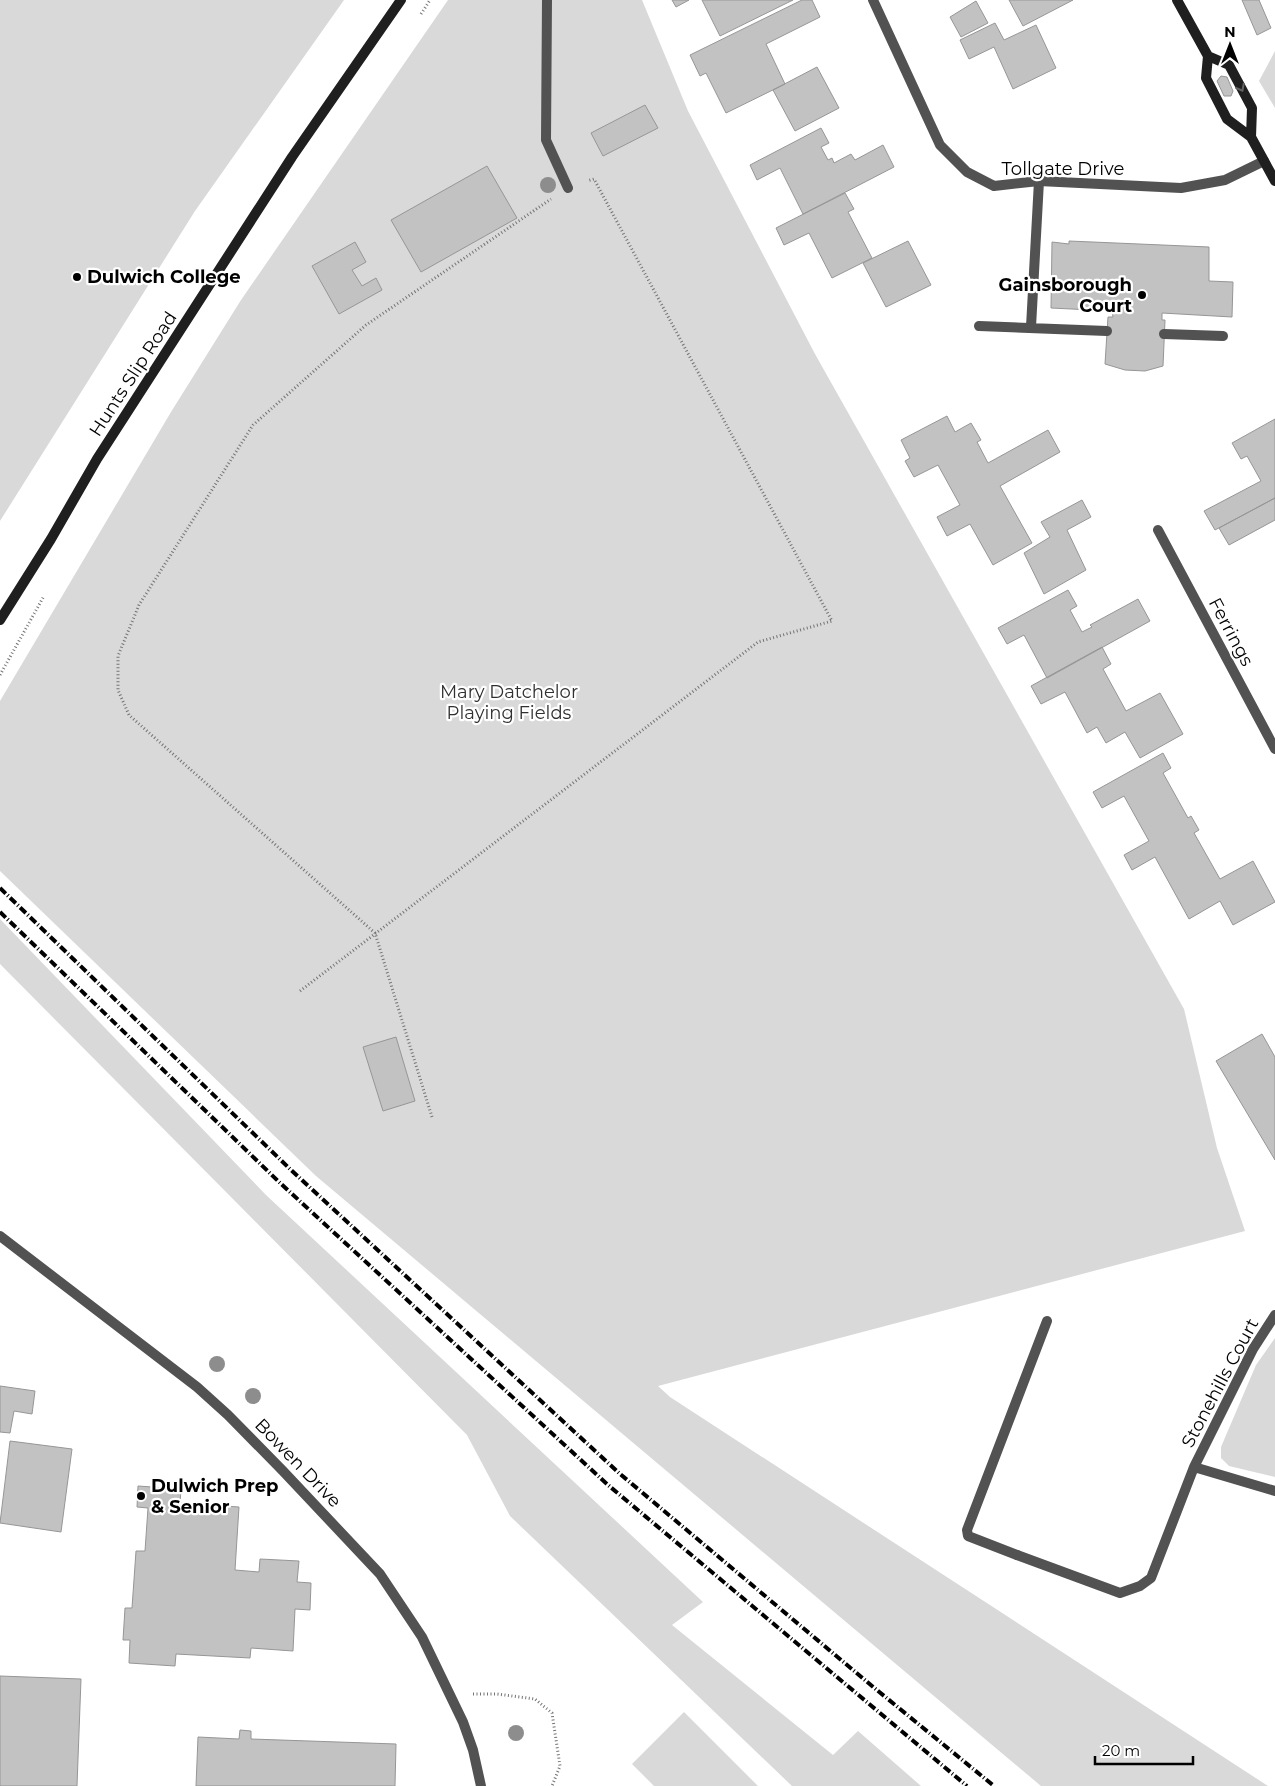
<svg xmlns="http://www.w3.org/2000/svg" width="1275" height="1786" font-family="Montserrat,sans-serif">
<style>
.green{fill:#d9d9d9}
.building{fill:#c2c2c2;stroke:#969696}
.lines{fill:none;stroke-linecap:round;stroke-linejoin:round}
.path{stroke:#747474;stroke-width:3;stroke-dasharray:1 2.5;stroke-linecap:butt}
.lane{stroke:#525252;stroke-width:10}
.street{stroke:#525252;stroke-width:10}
.secondary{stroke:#1f1f1f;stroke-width:10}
.rail{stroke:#000;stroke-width:4;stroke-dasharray:8 2.5 1 2.5;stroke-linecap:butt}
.tree{fill:#8d8d8d}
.oneway{stroke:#626262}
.poi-dot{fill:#000;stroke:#fff;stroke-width:2}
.labels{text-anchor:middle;stroke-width:4.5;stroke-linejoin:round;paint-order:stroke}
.street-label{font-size:18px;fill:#000;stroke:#fff}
.poi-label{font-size:18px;font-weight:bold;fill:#000;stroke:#fff;text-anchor:start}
.park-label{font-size:18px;fill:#303030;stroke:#fff}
</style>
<rect width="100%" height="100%" fill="#fff"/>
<path class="green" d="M0,0H344L195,211L0,521Z
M448,0H642L688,111L815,354L1184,1009L1217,1148L1245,1231L658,1386L670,1397L1268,1786H1041L316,1176L0,871V701L171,412L241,300Z
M1275,51V108L1259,81Z
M0,919L266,1195L703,1602L672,1625L833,1755L858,1731L921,1786H792L510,1516L467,1435L0,964Z
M1275,1338V1477L1229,1466L1221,1458V1447L1256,1365Z
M684,1712L758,1786H654L632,1764Z"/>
<path class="building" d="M672,0H689L676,7Z
M702,0H793L720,36Z
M802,0H812L820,17L766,44L785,84L726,113L706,73L700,76L690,55Z
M1009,0H1073L1023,26Z
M1242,0H1259L1271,28L1257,35Z
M976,1L988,23L961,37L950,17Z
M995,23L1004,40L1036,25L1056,68L1013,89L994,47L969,59L960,40Z
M817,67L839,108L795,131L773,90Z
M1221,76L1227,77L1233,91L1231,96H1224L1217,81Z
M645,105L658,128L603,156L591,133Z
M821,128L829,143L821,147L828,160L832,158L834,163L851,154L855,160L883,145L894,167L803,214L780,168L757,180L750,165Z
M487,166L517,218L421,272L391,220Z
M845,193L854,209L848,212L872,258L832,278L809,233L784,245L776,228Z
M908,241L931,285L886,307L863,263Z
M1069,241L1209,247V281L1233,282L1232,317L1162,313V320H1165L1163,366L1145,371L1125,370L1105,364L1108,317H1113L1112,311L1051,308L1052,242L1069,244Z
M355,242L366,262L352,270L362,286L376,278L382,290L339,314L312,266Z
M947,416L955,432L971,423L981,440L977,442L988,463L1048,430L1060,452L1000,486L1032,543L993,565L970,524L947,536L937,517L960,505L938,465L914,477L905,461L910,458L901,440Z
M1275,419V498L1215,530L1204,511L1261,481L1247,456L1241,459L1232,443Z
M1275,498V520L1229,545L1219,528Z
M1082,500L1091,517L1067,530L1086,570L1044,594L1024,553L1050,537L1041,522Z
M1068,590L1077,606L1070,610L1082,632L1092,627L1090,625L1138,599L1150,621L1047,678L1024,635L1007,644L998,628Z
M1102,647L1111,664L1103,669L1126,711L1160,693L1183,734L1140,758L1125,732L1106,743L1097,727L1087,733L1065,692L1041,704L1031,686Z
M1163,753L1171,768L1163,773L1188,818L1191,816L1199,830L1194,833L1220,879L1253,861L1275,902L1233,925L1220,901L1189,919L1155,857L1132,870L1124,855L1149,841L1124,796L1102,808L1093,792Z
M1262,1034L1275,1057V1160L1216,1061Z
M396,1037L415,1101L383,1111L363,1047Z
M0,1386L35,1391L32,1414L14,1411L10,1433L0,1432Z
M10,1441L72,1449L61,1532L0,1523Z
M138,1486L181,1489L180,1503L239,1507L235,1570L259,1572L260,1559L299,1561L297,1582L311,1583L310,1610L295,1609L293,1651L251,1648L250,1658L176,1654L175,1666L129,1663L130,1640H123L125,1608H132L136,1551H145L148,1508L137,1507Z
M0,1676L81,1679L77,1786H0Z
M240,1730L251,1731V1739L396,1744L395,1786H196L198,1737L239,1739Z"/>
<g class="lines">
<path class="path" d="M421,14L430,0
M0,675L44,596
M300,991L758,642L832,621L594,179L587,181
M432,1117L375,933L129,715L118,690V656L139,605L253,425L366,325L551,199
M473,1694H497L535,1699L552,1713L560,1766L552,1786"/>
<path class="lane" d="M547,0L546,140L568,188
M979,326L1107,331
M1031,327L1039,181
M1164,334L1223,336
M1017,1555L968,1536L967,1530L1047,1321"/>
<path class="street" d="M873,0L940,145L967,172L994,186L1039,181L1181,188L1225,180L1264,161
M1158,530L1275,749
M0,1236L197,1387L228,1415L283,1471L380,1574L422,1637L463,1722L473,1750L481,1786
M1194,1467L1275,1491
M1017,1555L1120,1593L1140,1586L1151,1578L1194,1467L1253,1349L1275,1315"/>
<path class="secondary" d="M1177,0L1208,56L1229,65L1252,108L1251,137
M1208,56L1206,78L1227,119L1251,137L1275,181
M0,620L51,539L97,459L292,157L401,0"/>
<path class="rail" d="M0,888L290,1169L619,1473L872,1686L994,1786
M0,912L278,1181L608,1485L967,1786"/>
</g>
<g class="tree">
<circle cx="548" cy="185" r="8"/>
<circle cx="217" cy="1364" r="8"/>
<circle cx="253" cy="1396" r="8"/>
<circle cx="516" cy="1733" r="8"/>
</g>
<defs><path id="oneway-chevron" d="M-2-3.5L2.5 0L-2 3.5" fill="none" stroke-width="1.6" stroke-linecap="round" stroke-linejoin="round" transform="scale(1.25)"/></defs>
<use class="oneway" href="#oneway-chevron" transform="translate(1241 88) rotate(62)"/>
<g class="poi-dot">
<circle cx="77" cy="277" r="5"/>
<circle cx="1142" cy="295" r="5"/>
<circle cx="141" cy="1496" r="5"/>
</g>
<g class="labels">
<g class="street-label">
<text x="1063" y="175">Tollgate Drive</text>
<text transform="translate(133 374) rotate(-57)" y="6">Hunts Slip Road</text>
<text transform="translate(1231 632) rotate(62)" y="6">Ferrings</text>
<text transform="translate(1220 1383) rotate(-62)" y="6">Stonehills Court</text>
<text transform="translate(298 1463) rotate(46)" y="6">Bowen Drive</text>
</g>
<g class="poi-label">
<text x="87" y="283">Dulwich College</text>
<text x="1132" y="291" text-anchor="end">Gainsborough<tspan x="1132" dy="21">Court</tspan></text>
<text x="151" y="1492">Dulwich Prep<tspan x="151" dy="21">&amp; Senior</tspan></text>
</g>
<g class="park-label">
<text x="509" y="698">Mary Datchelor<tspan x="509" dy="21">Playing Fields</tspan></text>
</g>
</g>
<g transform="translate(1230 45)" stroke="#ffffff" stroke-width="4" paint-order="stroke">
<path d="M0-4L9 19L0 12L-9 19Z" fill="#000000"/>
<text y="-8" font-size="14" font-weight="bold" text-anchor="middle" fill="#000000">N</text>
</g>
<path d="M1095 1756v8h98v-8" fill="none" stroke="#000000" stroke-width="2.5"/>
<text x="1102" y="1756" font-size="15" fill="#000000" stroke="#ffffff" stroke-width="4" paint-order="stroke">20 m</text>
</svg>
